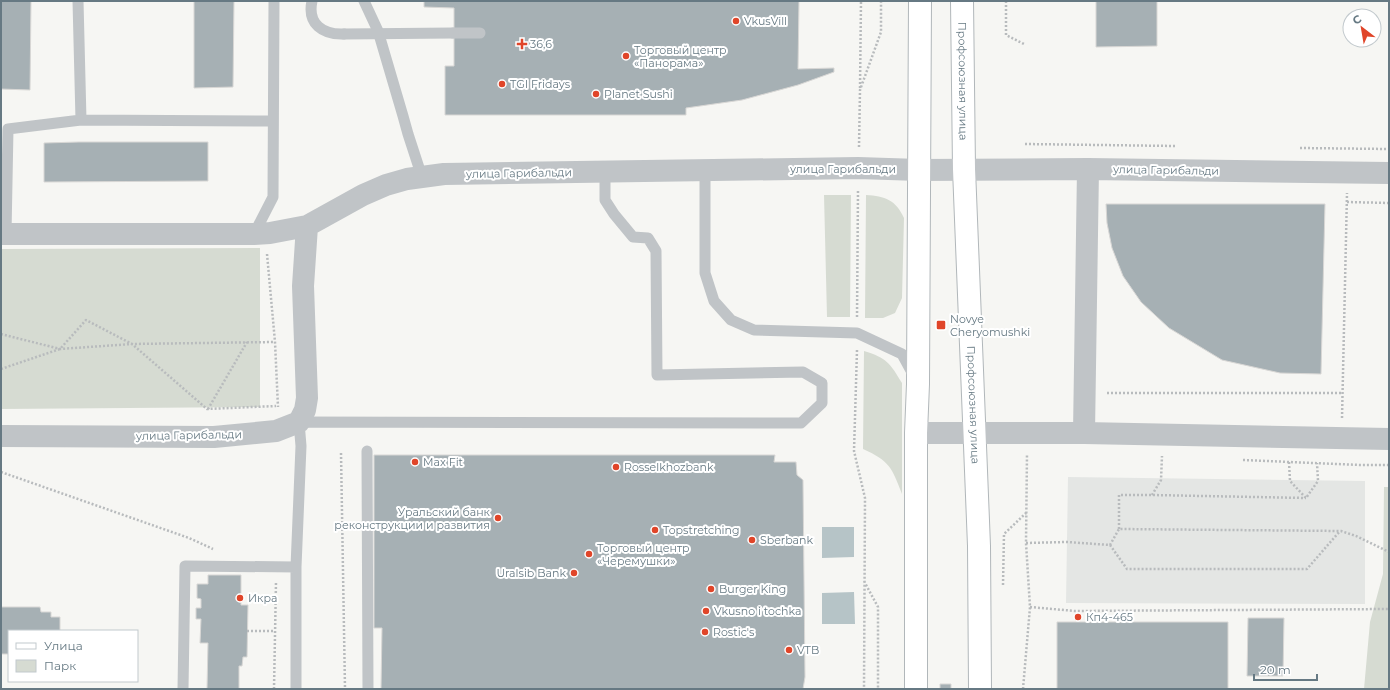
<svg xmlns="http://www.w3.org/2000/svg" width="1390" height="690" font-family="Montserrat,sans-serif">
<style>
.built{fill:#e4e6e4}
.green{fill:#d6dbd2}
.water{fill:#b6c4c7}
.building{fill:#a6b0b4;stroke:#d8d7d5}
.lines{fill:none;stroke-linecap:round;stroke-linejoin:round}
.primary-casing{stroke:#b1b7ba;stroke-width:24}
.path{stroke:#b8bbbd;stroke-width:2.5;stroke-dasharray:2 2;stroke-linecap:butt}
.service{stroke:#c0c4c7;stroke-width:11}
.tertiary{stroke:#c0c4c7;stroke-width:22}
.primary{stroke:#fff;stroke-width:22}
.service-bridge{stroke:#c0c4c7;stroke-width:11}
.poi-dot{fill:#e04529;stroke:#fff;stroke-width:1.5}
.labels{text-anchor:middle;stroke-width:4;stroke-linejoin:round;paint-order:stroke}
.poi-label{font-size:11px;fill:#667983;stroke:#fff;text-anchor:start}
.street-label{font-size:11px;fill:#667983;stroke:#fff}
</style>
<rect width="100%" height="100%" fill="#f6f6f3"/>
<path class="built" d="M1068,477L1365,481V604L1066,603Z"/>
<path class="green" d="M824,195H851L850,317H827Z
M866,195C885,196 896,200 904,218L902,298L895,313L883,318H865Z
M260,248V407L1,409V249Z
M864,351C887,358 890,363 902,383V494C892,468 890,461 863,449Z
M1384,487H1389V689H1364L1370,622L1383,574Z"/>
<path class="water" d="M822,527H854V557L822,558Z
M854,592L855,624H822V593Z"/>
<path class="building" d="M1,1H31L30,90L1,89Z
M194,1H234L233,87L194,88Z
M424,1H799L798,69L834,68V72L798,85L742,100L686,108V115H445V66H454V8L424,7Z
M1096,1H1157V46L1096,47Z
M79,142H208V181L44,182V143Z
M1106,204H1325L1321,374L1280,373L1222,360L1169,328L1141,302L1123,276L1112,248L1107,223Z
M374,455H775L774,462H796L797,475L803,480L805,677L803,689H381L382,628H374Z
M208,575H241V605H248L247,657H243L242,666H239V689H207L208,643H200L201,619H196V608H201V599L197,598V584H208Z
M1,607H40L41,612H51V617H60V631H9V654H1Z
M1248,618H1284L1283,676H1247Z
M1057,622H1228V689H1057Z
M940,684H951V689H940Z"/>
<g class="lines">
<g class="primary-casing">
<g id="primary">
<path id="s1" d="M962,1L964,169L979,546L980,689"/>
<path d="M916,689V433L918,384L920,1"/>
</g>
</g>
<path class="path" d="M1006,1V35L1024,44
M860,88L861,1
M1025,144L1175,146
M859,147L860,90L881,32V1
M1300,148L1389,149
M1347,202L1389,203
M267,254L275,342L278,407
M857,317L858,190
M1,334L60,349L132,344L275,342
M857,350L854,451L865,498L864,689
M1,369L60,349L86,320L132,344L207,409L276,406
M1107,393H1343
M208,409L247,342
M1342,418L1347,193
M341,453L345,689
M1243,460L1360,465H1389
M1289,462L1290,481L1306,498L1318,481L1317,463
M1,472L189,538L213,549
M1152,495L1161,480L1162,456
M1119,529V495H1152L1306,498
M1026,543L1067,542L1110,545L1119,529L1341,531L1356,536L1389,552
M1110,545L1127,569H1307L1340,531
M864,581L878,607V689
M1003,585L1004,534L1026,513
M1030,607L1075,611L1389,609
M247,631H275
M274,689L276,582
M1023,689L1030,607L1026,543L1027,454"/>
<path class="service" d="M78,1L81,120
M312,1C307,24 323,35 344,34
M364,1L378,31L403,116L408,134L422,177
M453,33H480
M705,170V273L714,301L731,320L754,330L857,333L902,354L914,376
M6,234L8,129L81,120L273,121
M254,234L273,197L274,1
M367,451L368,689
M183,689L185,566L296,567
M296,689V567L301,446L299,422L801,423L822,403V383L803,372L657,375L656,251L648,238L633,237L614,214L605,200V171"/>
<path class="tertiary" d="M1,234H254L270,233L307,226L363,195L386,185L407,179L444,174L858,168L919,170L1088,169L1389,173
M916,433H1084L1389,439
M1084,433L1088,169
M1,436L214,437L276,431L299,422L305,410L307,398L303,286L307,226"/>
<use href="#primary" class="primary"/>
<path class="service-bridge" d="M344,34L453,33"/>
</g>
<g class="poi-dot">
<circle cx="736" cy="21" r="4"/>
<path d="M520 38h4v4h4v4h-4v4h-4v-4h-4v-4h4z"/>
<circle cx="626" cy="56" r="4"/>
<circle cx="502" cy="84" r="4"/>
<circle cx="596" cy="94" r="4"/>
<rect x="936" y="320" width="10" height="10" rx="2"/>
<circle cx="415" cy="462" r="4"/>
<circle cx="616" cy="467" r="4"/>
<circle cx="498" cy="518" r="4"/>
<circle cx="655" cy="530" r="4"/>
<circle cx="752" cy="540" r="4"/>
<circle cx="589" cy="554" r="4"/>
<circle cx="574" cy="573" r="4"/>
<circle cx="711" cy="589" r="4"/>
<circle cx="240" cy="598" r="4"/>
<circle cx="706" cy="611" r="4"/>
<circle cx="1078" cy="617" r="4"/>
<circle cx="705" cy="632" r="4"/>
<circle cx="789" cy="650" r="4"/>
</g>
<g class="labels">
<g class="poi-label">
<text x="744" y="25">VkusVill</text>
<text x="530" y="48">36,6</text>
<text x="634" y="54">Торговый центр<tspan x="634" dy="13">«Панорама»</tspan></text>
<text x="510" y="88">TGI Fridays</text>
<text x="604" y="98">Planet Sushi</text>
<text x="950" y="323">Novye<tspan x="950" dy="13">Cheryomushki</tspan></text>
<text x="423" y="466">Max Fit</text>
<text x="624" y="471">Rosselkhozbank</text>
<text x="490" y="516" text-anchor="end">Уральский банк<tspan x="490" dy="13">реконструкции и развития</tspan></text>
<text x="663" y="534">Topstretching</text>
<text x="760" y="544">Sberbank</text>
<text x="597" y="552">Торговый центр<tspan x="597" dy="13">«Черемушки»</tspan></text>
<text x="566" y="577" text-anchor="end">Uralsib Bank</text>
<text x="719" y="593">Burger King</text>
<text x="248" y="602">Икра</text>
<text x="714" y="615">Vkusno i tochka</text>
<text x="1086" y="621">Кп4-465</text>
<text x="713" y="636">Rostic's</text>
<text x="797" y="654">VTB</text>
</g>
<g class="street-label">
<text dy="4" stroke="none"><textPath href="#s1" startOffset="80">Профсоюзная улица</textPath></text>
<text x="843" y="173">улица Гарибальди</text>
<text transform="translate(1166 170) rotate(1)" y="4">улица Гарибальди</text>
<text transform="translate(519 173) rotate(-1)" y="4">улица Гарибальди</text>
<text dy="4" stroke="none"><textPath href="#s1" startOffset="404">Профсоюзная улица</textPath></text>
<text transform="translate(189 435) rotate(-1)" y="4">улица Гарибальди</text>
</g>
</g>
<rect width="1390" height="690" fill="none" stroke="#667983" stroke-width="4"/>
<rect x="8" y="630" width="130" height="52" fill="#ffffff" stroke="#c2c9cd"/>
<rect x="16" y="643" width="20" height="6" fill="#ffffff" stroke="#c2c9cd"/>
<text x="44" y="650" font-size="12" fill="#667983">Улица</text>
<rect x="16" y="660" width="20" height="12" fill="#d6dbd2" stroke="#c2c9cd"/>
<text x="44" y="670" font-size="12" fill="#667983">Парк</text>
<g transform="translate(1362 28) rotate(329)"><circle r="19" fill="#ffffff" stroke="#c2c9cd"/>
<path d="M0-3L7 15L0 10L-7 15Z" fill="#e04529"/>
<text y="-6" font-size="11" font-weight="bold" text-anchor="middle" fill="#667983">С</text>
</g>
<path d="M1254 674v6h63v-6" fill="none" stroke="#667983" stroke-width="2"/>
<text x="1260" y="674" font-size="12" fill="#667983" stroke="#ffffff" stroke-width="3" paint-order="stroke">20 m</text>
</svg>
